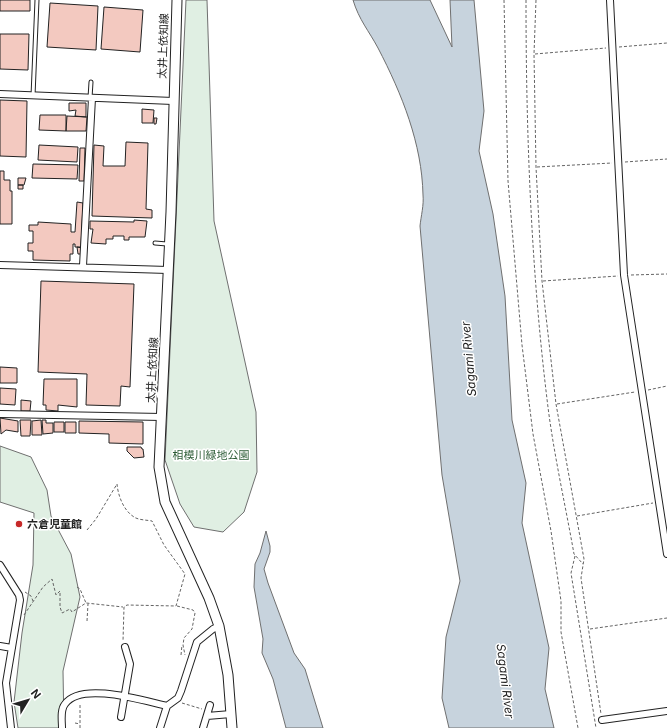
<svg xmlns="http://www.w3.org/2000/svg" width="667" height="728" font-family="Inter,'Noto Sans JP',sans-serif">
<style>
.green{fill:#e0efe3;stroke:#6f6f6f}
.water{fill:#c7d3dd;stroke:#6f6f6f}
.building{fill:#f3c9c0;stroke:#222}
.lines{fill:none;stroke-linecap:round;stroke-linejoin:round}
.service-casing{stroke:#222;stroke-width:5}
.minor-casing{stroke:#222;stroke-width:8}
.secondary-casing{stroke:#222;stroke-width:11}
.path{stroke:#646464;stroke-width:1;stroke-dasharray:3 2;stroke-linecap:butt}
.service{stroke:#fff;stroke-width:3}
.minor{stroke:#fff;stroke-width:6}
.secondary{stroke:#fff;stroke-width:9}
.poi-dot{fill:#c62828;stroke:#fff;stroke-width:1.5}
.labels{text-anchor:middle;stroke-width:3;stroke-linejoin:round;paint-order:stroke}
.street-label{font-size:11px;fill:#222;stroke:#fff}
.park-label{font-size:11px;fill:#2f5e38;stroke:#fff}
.poi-label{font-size:11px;font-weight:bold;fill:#222;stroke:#fff;text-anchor:start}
.water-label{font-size:12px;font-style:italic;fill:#222;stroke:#fff}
</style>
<rect width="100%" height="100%" fill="#fff"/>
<path class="green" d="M186,0H207L214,221L256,412L257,472L244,512L223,532L194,527L180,504L165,460Z
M0,446L31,457L47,490L51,516L71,554L80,597L63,671L64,728H18L14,702L22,633L33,565L34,513L0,502Z"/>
<path class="water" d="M353,0H430L452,47L450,0H474L484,111L479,151L493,214L505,296L512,420L526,483L522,523L549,648L545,689L554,728H449L442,698L446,637L460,581L442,475L420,226C421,216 424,205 423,195C422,144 402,94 378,48C369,31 359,20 353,0Z
M266,531L270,546V552L264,569L268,583L294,653L305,669L323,728H286L273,679L262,653L263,639L254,587L255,564L260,553Z"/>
<path class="building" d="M0,0H30V11H0Z
M50,3L98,6L96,50L47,47Z
M104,7L143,10L140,52L101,49Z
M0,34H29L28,70L0,69Z
M0,100L27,101L26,157L0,156Z
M69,103H86V117L75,116L76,110L69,111Z
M142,109L154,110L153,123H142Z
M40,115H66V131L39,130Z
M67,116L87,117L86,131H66Z
M154,118H157L156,124H154Z
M126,142L148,143L146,209L152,210V218L92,216L94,145L104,146L103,166H125Z
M39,145L78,147L77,162L38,160Z
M80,148H85L84,181H79Z
M33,164L78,165L77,179L32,178Z
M0,171H4V180H10V191H12V224H0Z
M18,178H26L24,185H18Z
M18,185H23V189H18Z
M77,202L83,203L81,247H75V244H73V254H70V261L33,260V251H28V243H33V231H29V225H38V222L71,224V232H75Z
M134,220L147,221L145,237H129V240H124V236H113V239H106V244L91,243L93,229H90V221L134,222Z
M77,247L82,248L81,254H78Z
M41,281L134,284L130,387L121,386L120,406L86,405L87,374L38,372Z
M0,367L17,368V383H0Z
M44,379H77V407L58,405V411L46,410V405H43Z
M0,388L16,389L15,405L0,404Z
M21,400L31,401L30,411H21Z
M0,418L18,421V432L6,430L1,434Z
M20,420H31L30,436H21Z
M41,420L42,435H32V421Z
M42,420H46V423H53V433L43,434Z
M79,421L143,422V444L109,443V434L79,433Z
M54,422H64V432H54Z
M65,422H76V433H65Z
M127,447H141L142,449H143L144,457L134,458L127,451Z"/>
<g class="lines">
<g class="service-casing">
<path id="service" d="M33,96L37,0
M90,98L91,82
M155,243L167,244
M153,387L160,399"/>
</g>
<g class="minor-casing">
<path id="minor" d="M610,0L624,275L667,554
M0,94L173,101
M0,265L168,270
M83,266L92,98
M0,414L162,417
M0,565L19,595L20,600L6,683L11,728
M0,646L12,648
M207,716L231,714
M121,717L130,664L125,647
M602,720L667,711
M62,728C62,721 60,710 65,704C81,681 144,701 167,706
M160,728L167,706L178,698L181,691L197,642L213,629L219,626
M203,728L210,705"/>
</g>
<g class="secondary-casing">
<path id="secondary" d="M177,0L171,212L159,467L165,502L209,598L219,626L228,675L232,728"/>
</g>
<path class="path" d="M504,0L508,181L522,345L533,434L551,531L561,601V632L578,728
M526,0C526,133 531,267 547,399C553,451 565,503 574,554L583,564
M536,0L534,54L536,167L542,281L556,404L584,559L581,578L601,714
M619,47L667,43
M535,54L606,48
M625,162L667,159
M537,167L612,163
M631,275L667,274
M543,281L618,276
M648,390L667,386
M557,404L635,392
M577,516L653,503
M87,530L96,519L117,484C118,495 123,510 134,517C138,520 147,520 152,521L164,545L185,574L176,606L127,605L124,607L123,641
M575,556L571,573L596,728
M77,587L80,589L86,603
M25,592L31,596L33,601
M177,606L193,610L195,613L192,629L184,638L183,645L185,655
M24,615L43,587L52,579L56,595L60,591V607L62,613L70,609L72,612L86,603L123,607
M87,621L88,604
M590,629L667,618
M181,655L182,645
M182,703L202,709
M75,723L80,724
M80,728V703"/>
<use href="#service" class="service"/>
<use href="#minor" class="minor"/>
<use href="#secondary" class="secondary"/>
</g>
<circle class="poi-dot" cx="19" cy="524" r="4"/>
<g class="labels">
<g class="street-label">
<text transform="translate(163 46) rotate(-88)" y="4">太井上依知線</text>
<text transform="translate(152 370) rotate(-87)" y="4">太井上依知線</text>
</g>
<g class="park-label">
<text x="211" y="459">相模川緑地公園</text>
</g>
<g class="poi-label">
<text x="27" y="528">六倉児童館</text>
</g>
<g class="water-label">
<text transform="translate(469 359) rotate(-95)" y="4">Sagami River</text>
<text transform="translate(505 681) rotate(83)" y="4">Sagami River</text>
</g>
</g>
<g transform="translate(28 700) rotate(52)" stroke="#ffffff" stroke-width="3" paint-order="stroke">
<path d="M0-3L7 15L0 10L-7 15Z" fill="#222222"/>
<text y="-6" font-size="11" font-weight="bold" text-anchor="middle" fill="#222222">N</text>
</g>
</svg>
